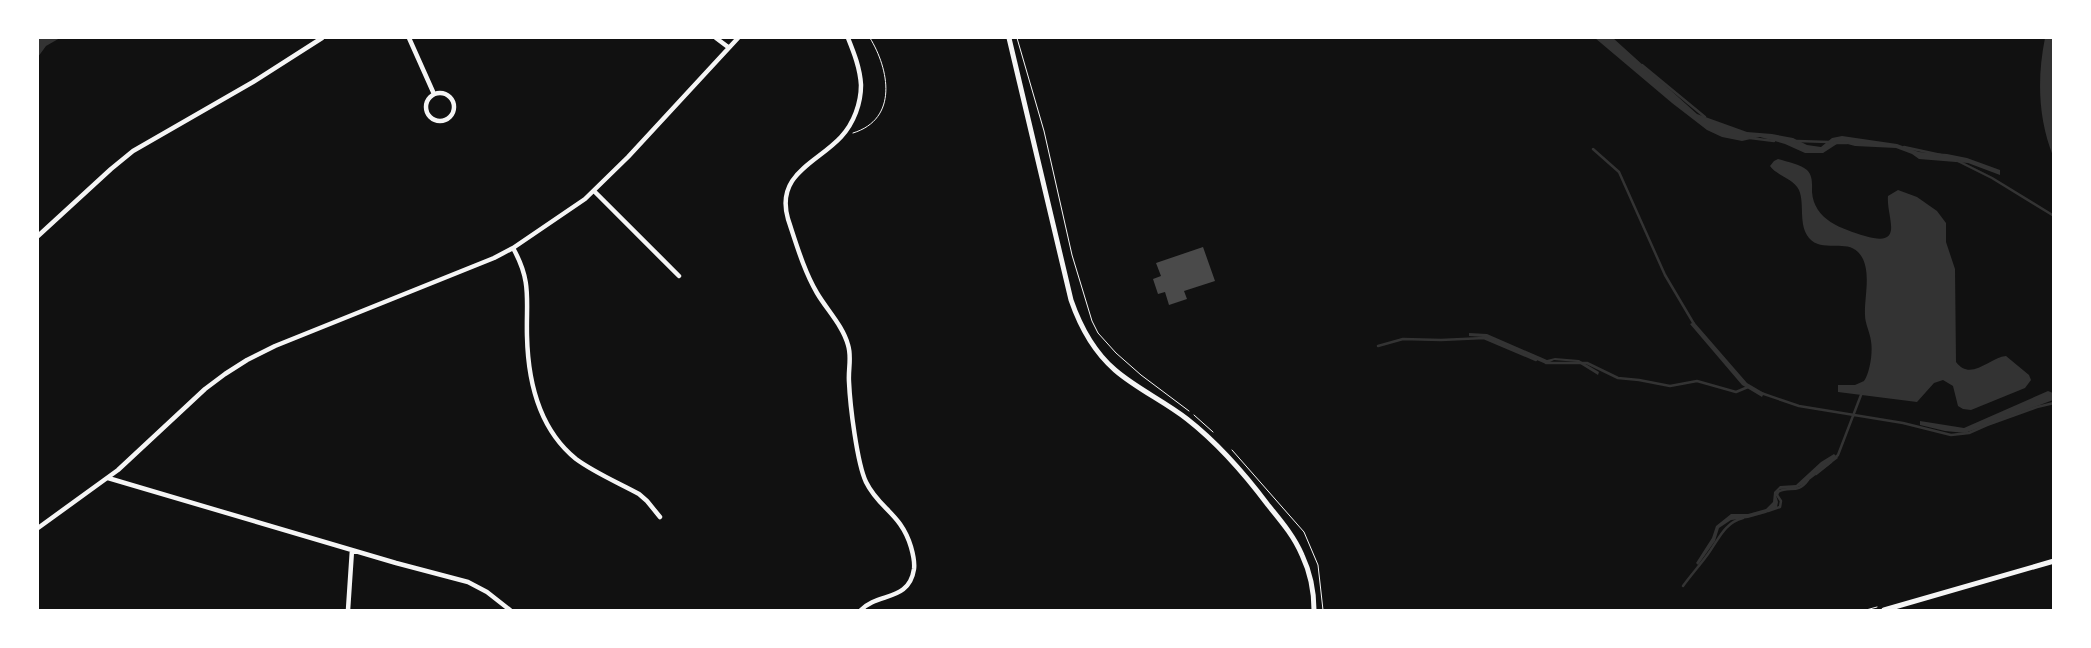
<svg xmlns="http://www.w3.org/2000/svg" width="2091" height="648" font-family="Mulish,sans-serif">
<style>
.water{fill:#333}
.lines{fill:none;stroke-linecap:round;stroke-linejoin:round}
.stream{stroke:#333;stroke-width:2.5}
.building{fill:#4a4a4a}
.path{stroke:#f5f5f5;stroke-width:1}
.minor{stroke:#f5f5f5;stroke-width:4.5}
.tertiary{stroke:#f5f5f5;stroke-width:5}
</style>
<rect width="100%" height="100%" fill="#111"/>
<path class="water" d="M38,38H60L46,46L38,57Z
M1595,38H1613L1697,114L1747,132L1772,134L1793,138L1807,145L1821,147L1832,138L1842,136L1897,144L1919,152L1947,154L1967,158L2000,170V175L1968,163L1919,159L1912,154L1896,148L1855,146L1840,142L1823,153H1805L1785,144L1760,137L1742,141L1722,137L1707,130L1672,103Z
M2045,38H2053V156C2038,118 2037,78 2045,38Z
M1778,159C1788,162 1800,164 1807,170C1813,176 1812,184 1812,192C1814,220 1842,229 1865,236C1906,248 1886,217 1888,196L1898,190L1917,197L1937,211L1946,223V242L1955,269L1956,362C1971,382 1990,357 2006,356L2029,375L2031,380L2025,388L1971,410L1963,409L1958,406L1953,386L1943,380L1934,383L1917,402L1838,392V385H1855L1864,381C1870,372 1873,352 1871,341C1870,332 1865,324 1865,315C1864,297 1873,267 1858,252C1845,239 1822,253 1809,238C1798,224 1805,205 1799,190C1793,178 1777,176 1770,166L1774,161Z
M1694,322L1747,383L1764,393L1762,397L1742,385L1690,324Z
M1469,333L1487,334L1547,360L1555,358L1579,360L1599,372L1598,375L1577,362L1554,360L1546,364L1483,337L1469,336Z
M2048,391L2053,393V400L1965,433L1945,431L1920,425V421L1964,428Z
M1834,454L1838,458L1804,484L1796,488L1780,489L1776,495L1778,502L1777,507L1766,513L1748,518L1731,520L1719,528L1715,541L1698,565L1696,563L1712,538L1716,526L1731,514H1748L1766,509L1773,502L1774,492L1780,486L1796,485L1821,462Z"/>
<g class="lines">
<path class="stream" d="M1642,65L1705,117
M1750,138L1774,141
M1797,141L1829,142
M1835,143H1847
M1904,147L1941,155
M1593,149L1619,172L1665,275L1694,324
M1958,161L1992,178L2054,216
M1378,346L1403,339L1441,340L1484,338L1536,360
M1546,363H1587L1618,378L1639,380L1670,386L1697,381L1736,392L1748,387
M1761,393L1799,406L1903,423L1951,435L1969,433L1987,425L2037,407L2054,403
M1835,458L1838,455L1861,395
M1816,474L1831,462
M1768,511L1780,507L1781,501L1777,495L1778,492C1790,485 1797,495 1808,480
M1683,586C1691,575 1700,565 1708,554C1719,539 1724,523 1743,518"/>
</g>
<path class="building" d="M1203,247L1215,281L1184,291L1187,299L1169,305L1165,292L1158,294L1153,279L1161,276L1156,263Z"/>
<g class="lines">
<path class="path" d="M1017,38L1044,131L1072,255L1092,321L1098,333L1116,353L1141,375L1189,411
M853,133C899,119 889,69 870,38
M1194,415L1213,432
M1232,450L1304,532L1318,565L1323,610
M1866,610L1877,607"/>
<path class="minor" d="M409,38L434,94
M716,38L728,47
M848,38C854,53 860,68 861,85C861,103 854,123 841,137C817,163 775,174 788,219C796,243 804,271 817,293C827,310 843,326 848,345C852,357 848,369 849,382C850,405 857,463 866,482C879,509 901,513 911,547C913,554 915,561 914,569C909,602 878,592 861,610
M426 107a14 14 0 1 1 28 0a14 14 0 1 1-28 0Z
M594,191L679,276
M38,236L111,169L133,151L253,82L322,38
M513,248C532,282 526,299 527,336C528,382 539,429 576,459C595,473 619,483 639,494L647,501L660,517
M108,478L396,563L468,582L487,592L510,610
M38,528L118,470L205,389L225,374L247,360L275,346L494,258L513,248L585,199L628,157L738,38
M348,610L352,550"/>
<path class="tertiary" d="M1009,38L1071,300C1080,326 1093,351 1115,370C1137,389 1164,401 1187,419C1219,444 1244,473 1268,505C1281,521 1294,536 1302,555C1310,572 1314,592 1314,610
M1884,610L2054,561"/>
</g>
<rect width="2091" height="648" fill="none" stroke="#ffffff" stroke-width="78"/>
</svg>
